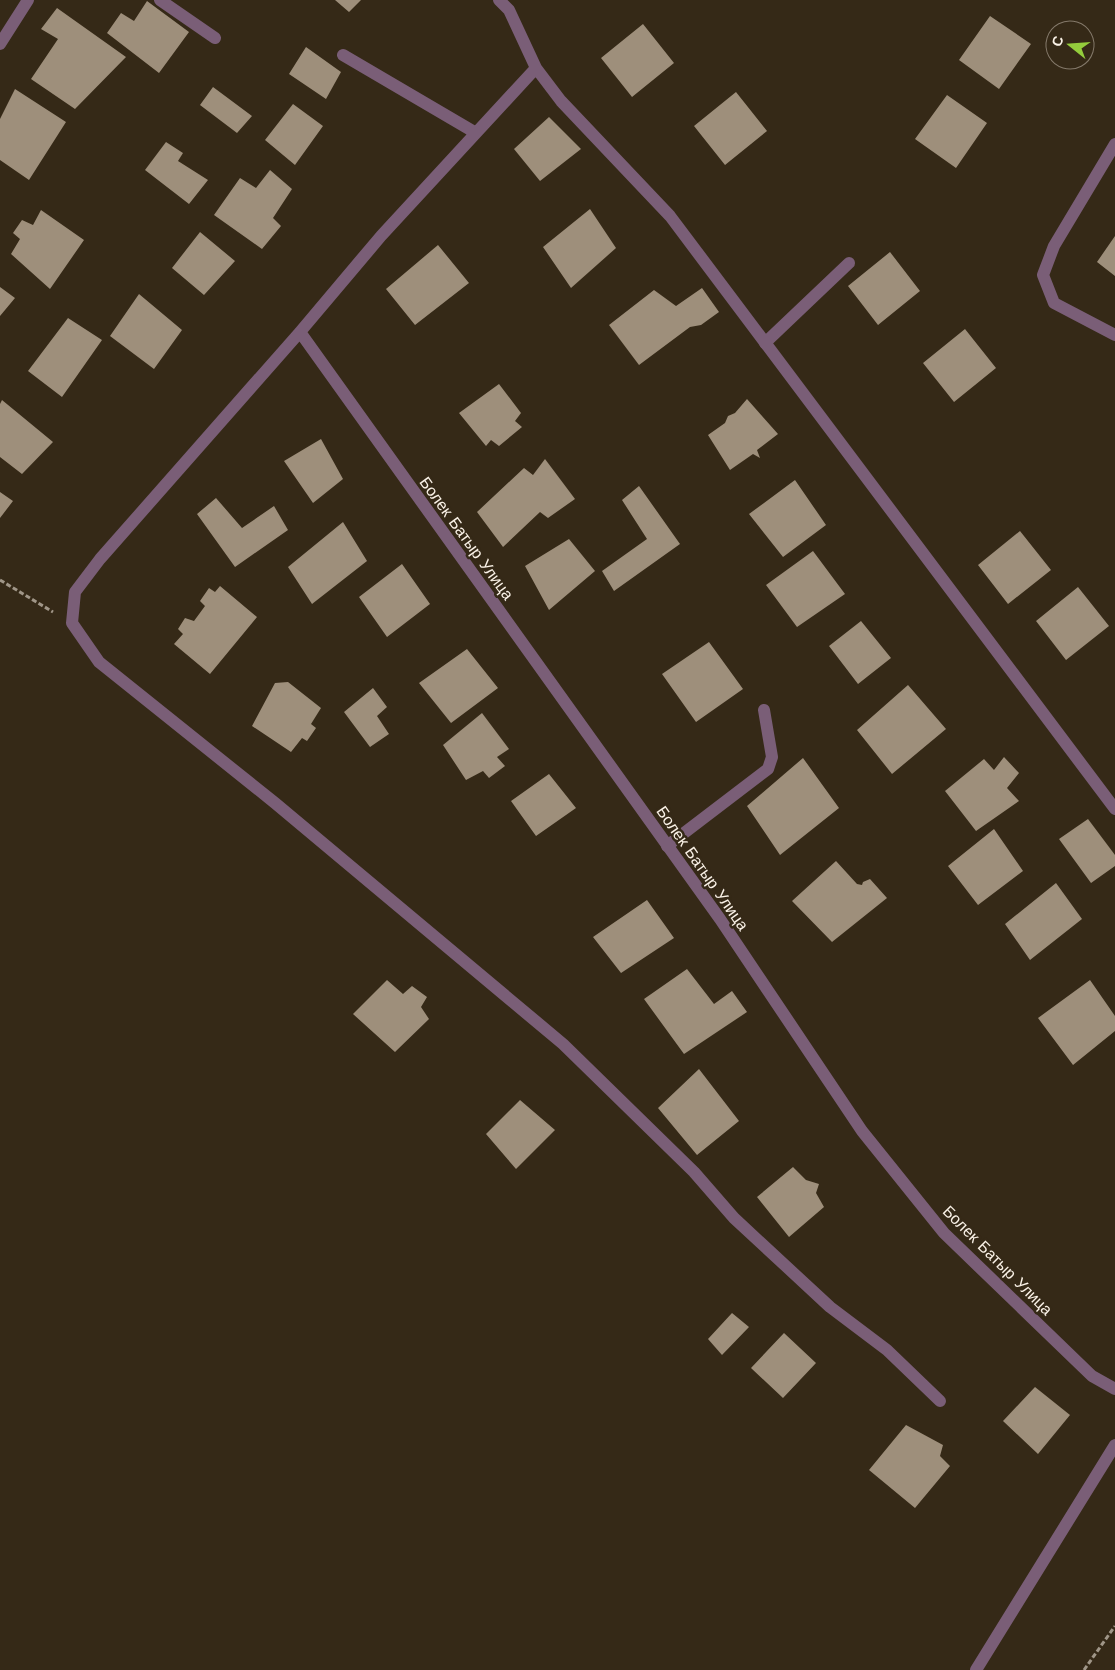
<svg xmlns="http://www.w3.org/2000/svg" width="1115" height="1670" font-family="'Work Sans',sans-serif">
<style>
.building{fill:#9e8f7b}
.lines{fill:none;stroke-linecap:round;stroke-linejoin:round}
.path{stroke:#a09688;stroke-width:3;stroke-dasharray:5 2.5;stroke-linecap:butt}
.lane{stroke:#7a5e77;stroke-width:12}
.street{stroke:#7a5e77;stroke-width:12}
.labels{text-anchor:middle;stroke-width:5;stroke-linejoin:round;paint-order:stroke}
.street-label{font-size:16px;fill:#faf2e7;stroke:#352917}
</style>
<rect width="100%" height="100%" fill="#352917"/>
<path class="building" d="M335,0H361L349,12Z
M147,1L189,32L159,73L107,33L121,13L134,21Z
M57,8L126,57L75,109L31,79L58,39L41,29Z
M990,16L1031,44L999,89L959,60Z
M643,24L674,63L632,97L601,58Z
M306,47L341,72L326,99L289,74Z
M213,87L252,116L237,133L200,105Z
M15,89L66,122L29,180L0,160V119Z
M736,92L767,131L725,165L694,126Z
M947,95L987,123L956,168L915,139Z
M293,104L323,126L295,165L265,140Z
M549,117L581,149L540,181L514,149Z
M166,142L183,153L178,161L208,180L189,204L145,170Z
M270,170L292,189L273,218L281,226L262,249L214,215L240,178L256,188Z
M590,209L616,248L571,288L543,247Z
M41,210L84,240L50,289L11,254L20,239L13,233L22,220L33,225Z
M200,232L235,261L204,295L172,268Z
M1115,236V276L1097,262Z
M438,245L469,283L415,325L386,289Z
M890,252L920,291L878,325L848,286Z
M0,287L15,298L0,316Z
M702,288L719,312L701,325L690,327L639,365L609,325L654,290L676,306Z
M139,294L182,330L154,369L110,336Z
M68,318L102,340L62,397L28,371Z
M965,329L996,368L954,402L923,363Z
M499,384L521,413L515,421L522,427L499,446L491,440L486,446L459,413Z
M747,399L778,434L757,450L760,458L753,454L730,470L708,435L725,423L728,416L735,413Z
M2,400L53,442L22,474L0,457V404Z
M321,439L343,479L313,503L284,461Z
M545,459L575,499L548,518L540,512L503,547L477,512L524,468L533,475Z
M795,480L826,525L783,557L749,514Z
M639,486L680,544L614,591L602,571L647,539L622,500Z
M0,492L13,501L0,518Z
M216,498L242,528L274,506L288,530L235,567L197,514Z
M343,522L367,561L312,604L288,567Z
M1020,531L1051,570L1008,604L978,565Z
M569,539L595,571L549,610L525,566Z
M813,551L845,594L797,627L766,585Z
M402,564L430,604L387,637L359,597Z
M220,586L257,617L210,674L174,644L183,634L178,629L185,618L194,621L205,606L200,601L209,588L215,592Z
M1078,587L1109,626L1066,660L1036,621Z
M861,621L891,658L858,684L829,646Z
M709,642L743,689L696,722L662,674Z
M467,649L498,688L451,723L419,683Z
M288,682L321,708L311,724L316,728L307,741L302,738L291,752L252,726L275,683Z
M908,685L946,729L892,774L857,730Z
M373,688L387,707L377,716L389,734L370,747L344,712Z
M482,713L509,749L497,757L505,766L489,778L483,771L466,780L443,745Z
M1004,757L1019,773L1007,788L1019,801L976,831L945,791L984,759L994,770Z
M803,758L839,808L780,855L747,806Z
M549,774L576,808L536,836L511,801Z
M1088,819L1115,855V866L1091,883L1059,839Z
M994,829L1023,871L978,905L948,866Z
M836,861L857,884L862,885L863,882L870,879L887,898L832,942L792,901Z
M1056,883L1082,919L1030,960L1005,924Z
M647,900L674,938L621,973L593,937Z
M687,969L714,1004L732,991L747,1012L684,1054L644,999Z
M387,980L403,994L412,986L427,997L421,1007L429,1019L395,1052L353,1014Z
M1090,980L1115,1016V1031L1073,1065L1038,1018Z
M699,1069L739,1121L697,1155L658,1108Z
M520,1100L555,1130L516,1169L486,1134Z
M793,1167L806,1180L819,1184L816,1193L824,1207L789,1237L757,1197Z
M732,1313L749,1327L722,1355L708,1339Z
M784,1333L816,1363L783,1398L751,1368Z
M1035,1387L1070,1415L1038,1454L1003,1421Z
M906,1425L943,1445L940,1456L950,1466L915,1508L869,1470Z"/>
<g class="lines">
<path class="path" d="M0,580L53,612
M1084,1670L1115,1626"/>
<path class="lane" d="M160,0L215,38
M765,343L849,263
M667,846L768,769L772,757L764,710"/>
<path class="street" d="M499,0L509,10L536,68L561,101L670,216L1115,809
M0,44L28,0
M343,55L476,133
M536,68L381,236L300,332L100,559L75,592L72,623L99,662L275,803L563,1044L694,1172L734,1218L830,1307L887,1350L940,1401
M1115,144L1054,246L1043,275L1054,303L1115,335
M300,332L720,919L862,1131L944,1233L1092,1376L1115,1389
M976,1670L1115,1445"/>
</g>
<g class="labels">
<g class="street-label">
<text transform="translate(467 538) rotate(54)" y="6">Болек Батыр Улица</text>
<text transform="translate(703 868) rotate(55)" y="6">Болек Батыр Улица</text>
<text transform="translate(998 1260) rotate(45)" y="6">Болек Батыр Улица</text>
</g>
</g>
<g transform="translate(1070 45) rotate(287)"><circle r="24" fill="#352917" stroke="#84796a"/>
<path d="M0-4L9 19L0 12L-9 19Z" fill="#94cc3c"/>
<text y="-8" font-size="14" font-weight="bold" text-anchor="middle" fill="#faf2e7">С</text>
</g>
</svg>
